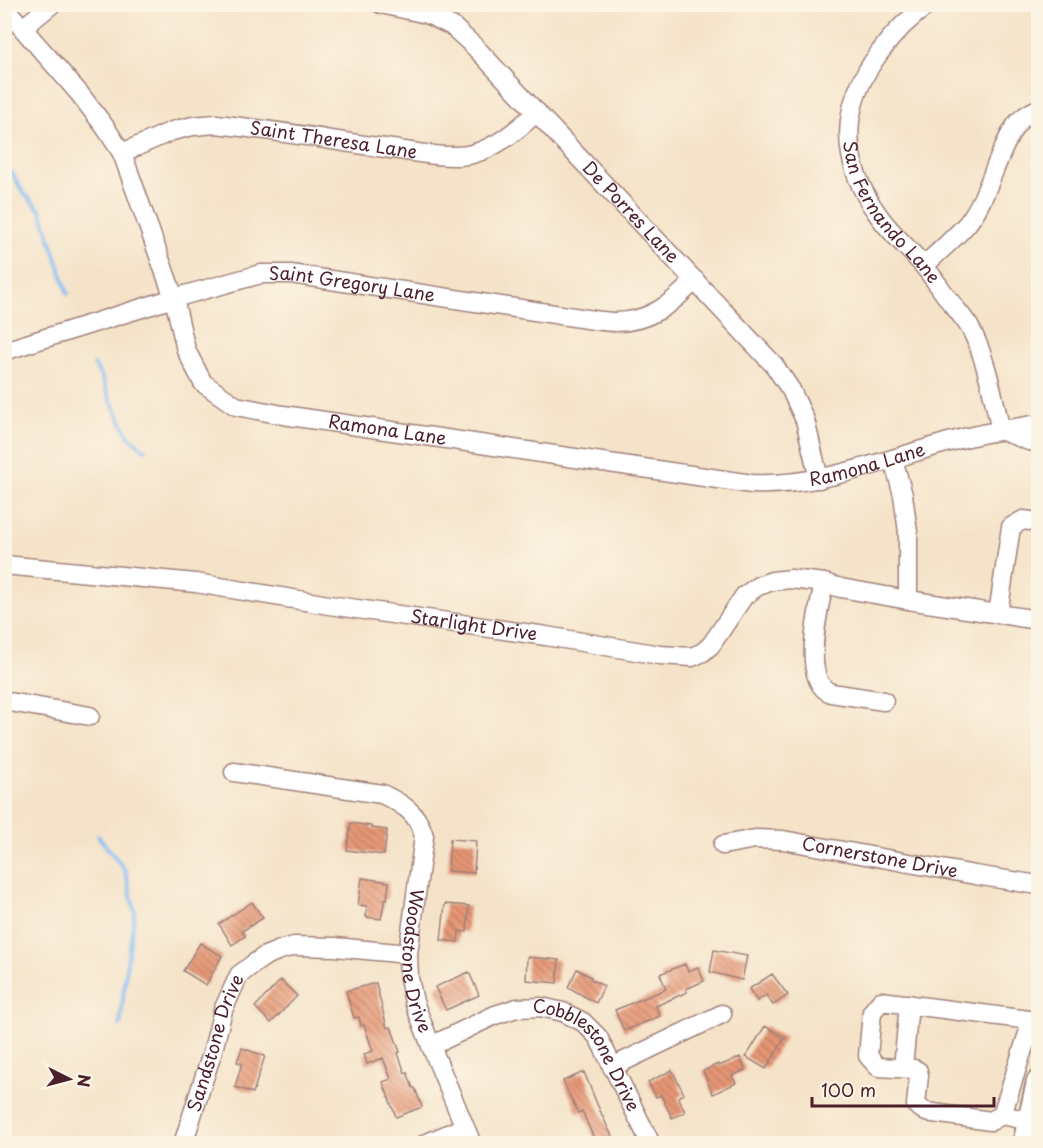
<svg xmlns="http://www.w3.org/2000/svg" width="1043" height="1148" font-family="'Playpen Sans',sans-serif">
<style>
.lines{fill:none;stroke-linecap:round;stroke-linejoin:round}
.stream{stroke:#81bcf3;stroke-width:4}
.building{fill:url(#building-back-hatch)}
.minor-casing{stroke:#a0817a;stroke-width:21}
.major-casing{stroke:#a0817a;stroke-width:26}
.minor{stroke:#fff;stroke-width:18}
.major{stroke:#fff;stroke-width:22}
.labels{text-anchor:middle;stroke-width:4.5;stroke-linejoin:round;paint-order:stroke}
.street-label{font-size:18px;fill:#4a1f2b;stroke:#fcf5e5}
</style>
<defs>
<pattern id="building-back-hatch" width="6" height="6" patternUnits="userSpaceOnUse" patternTransform="scale(1.5)"><rect width="6" height="6" fill="#e69675"/><path d="M-1 5l2 2M0 0l6 6M5-1l2 2" fill="none" stroke="#bc7a60"/></pattern>
</defs>
<rect width="100%" height="100%" fill="#fcf5e5"/>
<filter id="ink" filterUnits="userSpaceOnUse"><feTurbulence type="fractalNoise" baseFrequency=".0167" numOctaves="2"/><feDisplacementMap in="SourceGraphic" scale="12" xChannelSelector="R" yChannelSelector="G"/><feConvolveMatrix kernelMatrix="1 2 1 2 8 2 1 2 1" color-interpolation-filters="sRGB"/></filter>
<filter id="wash" filterUnits="userSpaceOnUse"><feTurbulence type="fractalNoise" baseFrequency=".008" numOctaves="4" result="noise"/><feDisplacementMap in="SourceGraphic" scale="24" xChannelSelector="R" yChannelSelector="G"/><feGaussianBlur stdDeviation="1.35" result="paint"/><feColorMatrix in="noise" values="0 0 0 0 0 0 0 0 0 0 0 0 0 0 0 0 0 1.4 0 .05"/><feComposite in="paint" operator="in"/></filter>
<g filter="url(#wash)">
<rect width="100%" height="100%" fill="#f5e3c9"/>
<g class="lines">
<path class="stream" d="M4,171L12,173L22,191L41,211L68,294
M94,365L101,376L109,397L129,437L145,450
M98,836L125,870L135,912L127,962L120,1025"/>
</g>
<g id="blocks">
<path class="building" d="M351,823L371,826V828L387,830L384,855L347,850Z
M450,839L476,841L474,873L448,871Z
M362,878L389,882L387,899H385L381,919L366,917L367,906L358,905Z
M252,902L263,918L242,931L245,936L232,945L219,924Z
M445,904L469,906L467,932L459,931L458,942L441,940Z
M200,943L222,956L206,985L183,971Z
M714,950L747,956L742,980L710,972Z
M527,957L559,960L557,983L526,980Z
M685,964L688,971L698,967L704,981L686,989L687,992L656,1006L660,1016L624,1031L615,1010L666,989L660,974Z
M577,969L591,977L590,979L604,986L596,1003L568,987Z
M469,972L479,995L446,1010L435,987Z
M772,974L788,995L773,1005L766,995L757,1001L749,989Z
M281,980L297,996L271,1023L255,1007Z
M376,983L387,1028L391,1027L400,1052L398,1053L405,1073L407,1072L413,1088H415L422,1107L396,1117L383,1082L391,1079L383,1058L367,1064L364,1054L373,1051L364,1025L361,1026L359,1017L354,1018L346,991Z
M765,1026L785,1038L766,1069L746,1057Z
M242,1048L265,1056L253,1093L235,1087L242,1063L237,1062Z
M740,1057L745,1070L732,1076L736,1083L713,1094L703,1071L718,1064L719,1066Z
M672,1070L684,1094L678,1097L685,1112L672,1118L661,1095L656,1097L648,1082Z
M584,1072L597,1104L615,1143H596L582,1111L578,1113L563,1081Z"/>
</g>
</g>
<g filter="url(#ink)">
<use href="#blocks" fill-opacity="0" stroke="#a0817a" stroke-width="1.5"/>
<g class="lines">
<g class="minor-casing">
<g id="minor">
<path id="s1" d="M381,4L427,14L452,26L475,47L774,365L791,390L805,420L819,479"/>
<path id="s2" d="M929,4C910,17 893,34 880,52C839,106 839,161 879,216C891,233 908,248 922,264C932,275 940,288 949,300C956,309 963,317 969,326C986,355 993,397 1001,431"/>
<path id="s3" d="M4,7L79,93L105,127L122,153L174,298L186,350L203,383L236,406L283,415L752,484C826,487 893,456 964,438C986,432 1009,429 1032,425L1038,426"/>
<path d="M23,28L52,4"/>
<path id="s4" d="M122,153L172,131L193,126L216,124C273,130 329,140 385,148C408,151 450,160 472,154C498,147 517,130 537,112"/>
<path d="M924,266C938,252 954,239 967,224C989,197 996,154 1016,125C1021,118 1031,112 1038,109"/>
<path id="s5" d="M4,351L174,298L261,274H291L587,319C596,320 606,322 616,322C649,322 673,303 695,280"/>
<path d="M1003,431L1029,441L1038,442"/>
<path d="M893,459L903,495L908,532V600"/>
<path id="s6" d="M4,565L196,583L329,605L546,636L660,655L692,657L703,652L711,645L744,596L758,586L772,581L791,579L824,583L841,588L908,600L1038,620"/>
<path d="M824,583C819,608 800,681 831,693L884,701"/>
<path d="M998,614L1011,527L1023,520L1038,522"/>
<path d="M4,701L90,716"/>
<path id="s7" d="M234,772L382,794C403,804 418,813 424,836L408,954L409,978L414,1002L431,1046L472,1144"/>
<path id="s8" d="M723,845L755,839L783,840L975,875L1038,885"/>
<path id="s9" d="M431,1046L495,1015L517,1008L541,1007L563,1012L583,1022L598,1037L651,1144"/>
<path d="M612,1067L722,1014"/>
<path d="M903,1068L909,1004"/>
<path d="M1002,1115L1030,1027V1023L1029,1020L881,1001L872,1012L868,1056L878,1067L914,1069L918,1071L919,1075L916,1105L926,1112L991,1121L1002,1115L1038,1123"/>
<path id="s10" d="M183,1144L213,1050L223,1010L239,975L252,965L265,956L280,950L294,946L335,947L408,954"/>
<path d="M425,1144L464,1127"/>
</g>
</g>
<g class="major-casing">
<path id="major" d="M1024,1144L1038,1082"/>
</g>
<use href="#minor" class="minor"/>
<use href="#major" class="major"/>
</g>
</g>
<g class="labels">
<g class="street-label">
<text dy="6" stroke="none"><textPath href="#s4" startOffset="218">Saint Theresa Lane</textPath></text>
<text dy="6" stroke="none"><textPath href="#s2" startOffset="249">San Fernando Lane</textPath></text>
<text dy="6" stroke="none"><textPath href="#s1" startOffset="333">De Porres Lane</textPath></text>
<text dy="6" stroke="none"><textPath href="#s5" startOffset="360">Saint Gregory Lane</textPath></text>
<text dy="6" stroke="none"><textPath href="#s3" startOffset="626">Ramona Lane</textPath></text>
<text dy="6" stroke="none"><textPath href="#s3" startOffset="1112">Ramona Lane</textPath></text>
<text dy="6" stroke="none"><textPath href="#s6" startOffset="474">Starlight Drive</textPath></text>
<text dy="6" stroke="none"><textPath href="#s8" startOffset="159">Cornerstone Drive</textPath></text>
<text dy="6" stroke="none"><textPath href="#s7" startOffset="338">Woodstone Drive</textPath></text>
<text dy="6" stroke="none"><textPath href="#s10" startOffset="106">Sandstone Drive</textPath></text>
<text dy="6" stroke="none"><textPath href="#s9" startOffset="188">Cobblestone Drive</textPath></text>
</g>
</g>
<rect width="1043" height="1148" fill="none" stroke="#fcf5e5" stroke-width="24"/>
<g transform="translate(69 1079) rotate(96)" stroke="#fcf5e5" stroke-width="4.5" paint-order="stroke">
<path d="M0-4.5L10 22L0 15L-10 22Z" fill="#4a1f2b"/>
<text y="-9" font-size="16" font-weight="bold" text-anchor="middle" fill="#4a1f2b">N</text>
</g>
<path d="M812 1097v9h182v-9" fill="none" stroke="#4a1f2b" stroke-width="3"/>
<text x="821" y="1097" font-size="18" fill="#4a1f2b" stroke="#fcf5e5" stroke-width="4.5" paint-order="stroke">100 m</text>
</svg>
